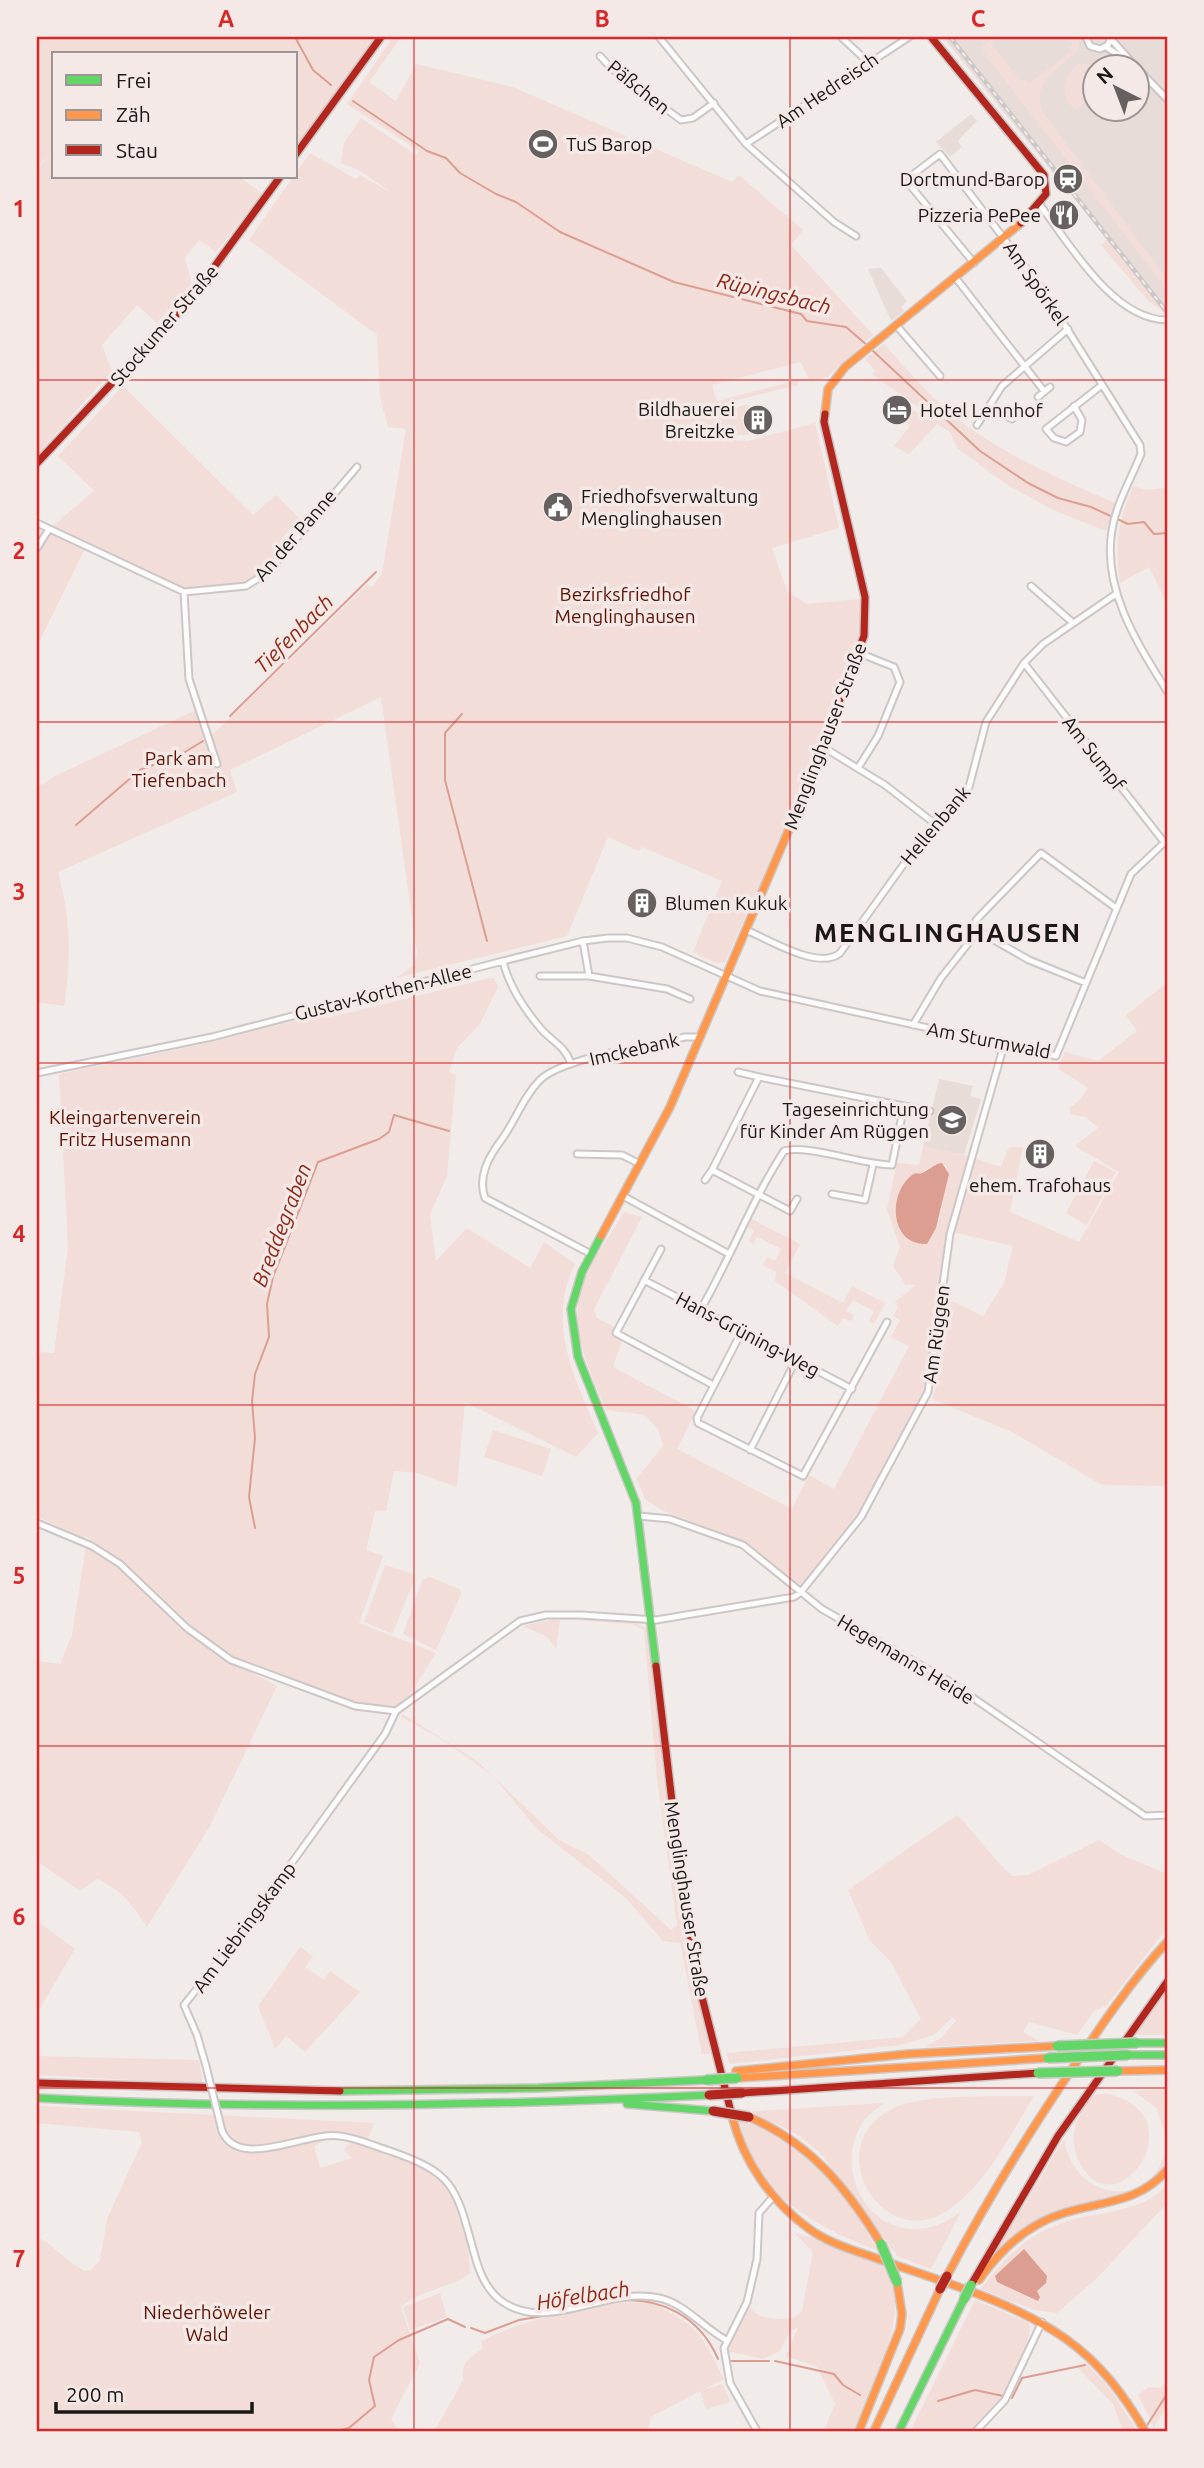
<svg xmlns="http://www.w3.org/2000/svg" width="1204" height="2468" font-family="Ubuntu,sans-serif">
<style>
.built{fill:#e8dcd9;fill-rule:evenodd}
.green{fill:#f3ddd8;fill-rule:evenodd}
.water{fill:#db9e91}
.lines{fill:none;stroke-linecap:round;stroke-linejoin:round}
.stream{stroke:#db9e91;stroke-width:2}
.street-casing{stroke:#ccc7c6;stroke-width:9}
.fast-casing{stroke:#ccc7c6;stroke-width:10}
.slow-casing{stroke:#ccc7c6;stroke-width:10}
.jam-casing{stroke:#ccc7c6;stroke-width:10}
.street{stroke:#fdfcfc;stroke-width:5}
.fast{stroke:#63d668;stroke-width:7}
.slow{stroke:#ff974d;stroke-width:7}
.jam{stroke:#b3261e;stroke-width:7}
.rail-casing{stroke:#cac8c8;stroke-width:4.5}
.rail{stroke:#f4e9e7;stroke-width:2;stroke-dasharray:5;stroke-linecap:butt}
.street-bridge-casing{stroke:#ccc7c6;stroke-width:9;stroke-linecap:butt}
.fast-bridge-casing{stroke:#ccc7c6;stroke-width:12;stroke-linecap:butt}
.jam-bridge-casing{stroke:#ccc7c6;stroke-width:12;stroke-linecap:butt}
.street-bridge{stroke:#fdfcfc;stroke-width:5}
.fast-bridge{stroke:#63d668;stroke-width:9}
.jam-bridge{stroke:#b3261e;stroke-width:9}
.grid{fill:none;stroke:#d62828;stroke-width:2;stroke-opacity:0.55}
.labels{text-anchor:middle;stroke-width:7;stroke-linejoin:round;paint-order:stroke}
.street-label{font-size:19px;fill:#1b1716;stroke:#f4e9e7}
.poi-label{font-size:19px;fill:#1b1716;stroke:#f4e9e7;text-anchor:start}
.park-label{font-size:19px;fill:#5f1204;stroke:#f4e9e7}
.water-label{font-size:21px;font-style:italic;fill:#8f2916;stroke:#f4e9e7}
.district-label{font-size:26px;font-weight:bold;letter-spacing:2px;fill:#1b1716;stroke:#f4e9e7}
.neatline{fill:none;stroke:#d62828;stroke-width:2.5}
.grid-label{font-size:23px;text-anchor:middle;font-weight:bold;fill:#d62828}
</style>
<rect width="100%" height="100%" fill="#f1ebea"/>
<path class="built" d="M943,37H1167V317L1081,207ZM1096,66H1138V108H1096Z
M971,114L977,121L960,138L958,142L962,147L950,157L936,142Z
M881,268L907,301L901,307L904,311L891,321L868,269Z
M939,1079L973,1086L970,1096L981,1099L964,1155L923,1147Z"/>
<path class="green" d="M37,37H375L296,147V54H54V177H240L262,194L216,252L199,240L185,258L192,285L157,323L137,305L102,345L112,371L45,446L37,463V168L52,154L37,165Z
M393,37H401L369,82L396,101L416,64L513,87L732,182L739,175L803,230L791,245L873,335L827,377L810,382L801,362L712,385L717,401L798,380V385L717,405L715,403L710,408L713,415L747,404L749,435H721L720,439L748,441L815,423L839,528L772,548L787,591L807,604L861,599C865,640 844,679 830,716C798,800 762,881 725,962L716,963L693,952L722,881L642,847L639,851L608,837L567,936L396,978L414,965L417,953L381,697L230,770L237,792L58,872C71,918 71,959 64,1006L37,1002V788L55,776L200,708L213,734L367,585L372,587L382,574L406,429L388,427L380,396L377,335L249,240L310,153L356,179L360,175L393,194L359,170L341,163L344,143L361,118L416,155L419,151L347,104Z
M994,37L997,40L991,44L1021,81L1025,79L1029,83L1072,51L1069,47L1073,44L1068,37H1078V50C1059,69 1033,79 1041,110L1167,279V289L980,48Z
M1079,63L1099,66H1096L1095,94L1076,109C1057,98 1064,74 1079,63Z
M1107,239L1161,309L1149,302L1101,245Z
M884,344C910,373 936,404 968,427C1014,459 1063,481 1115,503L1106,531L1051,509L1006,484L957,448L950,432L937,424L909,454L894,446L910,426L905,420L911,409L918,413L921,409L872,374L875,371L865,359Z
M123,386L253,515L276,495L299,518L280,541L286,546L259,575L245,583L177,590L86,547L37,646V548L49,529L94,491L58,456Z
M1133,486L1146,490L1167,488V604L1149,567L1120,583C1114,544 1118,523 1133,486Z
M486,979L494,978L498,987L480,1024L457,1048L449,1072L456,1075L447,1176L430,1214L436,1261L467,1228L530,1268L544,1242L575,1264C546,1323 574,1376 598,1433L576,1457L465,1402L457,1487L417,1473L394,1471L386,1511H375L366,1550L383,1556L359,1623L436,1653L405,1702C379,1714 354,1703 328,1693C294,1681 255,1672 225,1651C174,1616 138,1567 85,1536L83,1539L37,1516V1367L40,1352L54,1353L68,1247L59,1074L190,1047L319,1015L327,1018Z
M1167,983V1486L1102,1485L1014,1433L932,1399L938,1380L950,1300L983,1316L1004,1283L1013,1246L947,1231L926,1386L860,1514L834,1549L802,1584H797L754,1549L734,1538L664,1511L646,1500L636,1479L663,1446L658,1429L645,1415L606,1410C588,1366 565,1322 586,1275C596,1253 614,1231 624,1212L642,1217L594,1309L597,1318L616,1328L613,1334L622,1339L613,1367L696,1411L677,1449L792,1509L809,1475L834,1489L909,1346L891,1337L900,1320L893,1316L898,1307L895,1302L916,1285H906L893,1266L900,1247L887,1209L897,1163L919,1165L923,1147L964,1155L1001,1167L1009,1147H1023L1010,1212L1079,1242L1119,1172L1075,1146L1098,1128L1086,1117L1070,1114V1107L1079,1101L1088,1088L1058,1069L1065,1052L1098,1061L1137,1031L1126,1015ZM935,1164L946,1166L949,1174L939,1219L900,1232L896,1209L904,1184Z
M1094,1161L1116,1172L1087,1225L1066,1213Z
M751,1219L800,1244L785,1273L843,1303L852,1286L885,1303L874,1324L869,1321L874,1311L853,1300L846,1311L854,1315L851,1321L843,1318L838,1326L775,1281L776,1272L763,1265L767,1257L775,1261L781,1249L757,1237L753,1244L749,1241L754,1231L747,1226Z
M493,1430L551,1449L542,1476L484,1457Z
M86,1546C122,1565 143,1593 173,1619C205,1648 239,1666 277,1686L210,1826L147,1927C133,1906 121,1889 97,1879L80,1891L37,1861V1661L60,1664L72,1635Z
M385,1565L411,1573L415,1579L392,1634L364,1622Z
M429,1577L459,1589L461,1594L436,1650L403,1634L422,1580Z
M560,1618L634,1622L649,1630L675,1882L710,2054H702L680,1943L663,1941L626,1898L537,1829L493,1776L443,1740L401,1717L403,1714L477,1761L559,1840L589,1855L671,1930L677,1926L657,1778L644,1630L632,1624L560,1619L556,1649L546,1636L522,1626Z
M957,1815C977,1835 991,1857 1012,1876L1028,1875L1099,1840L1120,1854L1167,1874V1928L1106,2006L1094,2011L1077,2035L1029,2022L1023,2032L1039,2041L925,2047L941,2038L956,2021L953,2017L934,2035L901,2045L730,2064L726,2053L903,2037L921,2019L891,1962L870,1941L848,1890Z
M37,1921L75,1949L37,2013Z
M300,1947L313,1956L305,1967L324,1980L330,1971L360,1992L305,2052L286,2036L275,2049L258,2006Z
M1167,1991V2035H1135Z
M37,2056L199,2060L203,2084L37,2075Z
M1167,2089V2139L1157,2109L1134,2091Z
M1103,2093C1204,2111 1113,2238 1078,2159C1067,2134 1078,2114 1093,2095L1105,2094Z
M1034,2096C1010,2135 986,2185 947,2211C880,2254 817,2141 896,2107C928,2093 998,2097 1034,2096Z
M884,2103C875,2110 866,2116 861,2125C834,2172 869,2238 926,2228C939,2226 950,2219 961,2212L931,2269L897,2256L821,2154L801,2137L777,2124L744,2112Z
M37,2106L374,2123L367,2141L338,2134L314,2146L320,2168L352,2158L344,2150L350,2142C377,2149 413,2157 436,2174C463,2194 469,2243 470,2273C450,2289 421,2289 401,2307L420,2363L391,2419L399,2431H37V2237C55,2245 66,2262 85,2271L91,2270L100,2260L107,2219L142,2142L139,2132L37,2123Z
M740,2121C806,2136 846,2193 877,2250C817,2228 748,2191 740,2121Z
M1064,2139C1076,2209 1162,2208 1167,2140C1167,2209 1109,2192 1064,2210C1042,2219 1013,2244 992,2258Z
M1167,2184V2203L1098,2277L1057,2313L1034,2310L981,2289C1004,2257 1029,2233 1068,2221C1100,2211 1145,2213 1167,2184Z
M794,2233C811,2237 869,2254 880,2264C920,2300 870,2392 853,2431H824L835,2404L817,2367L786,2356L798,2327L790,2331L780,2351L763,2359L727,2351L749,2307C759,2320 779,2320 794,2318L802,2311L813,2252Z
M440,2293L447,2317L410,2330L403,2307Z
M975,2300L1029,2323C1034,2342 1009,2387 997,2404C990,2414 978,2423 969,2431H910Z
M650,2302C698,2326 700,2331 724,2379L703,2390L722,2384L731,2402L706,2409L700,2391L651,2417L648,2431H434C444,2414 454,2398 463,2380C460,2363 470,2357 483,2348L481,2342C500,2327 579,2308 606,2304C620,2302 635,2303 650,2302Z
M1086,2363L1111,2390L1137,2431H1123L1113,2404L1076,2366Z
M1167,2382V2407L1154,2427L1138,2395L1149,2387L1160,2388Z"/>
<path class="water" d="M942,1163L949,1174L936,1228L927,1244C890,1246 887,1194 912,1175C917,1171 916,1175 922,1173C930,1170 933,1164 942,1163Z
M1024,2249L1047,2276L1046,2283L1037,2291L1040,2297L1038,2301L997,2282L995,2276Z"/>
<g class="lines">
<path class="stream" d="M295,37L313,70L331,85
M353,101L427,151L446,158L460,173L496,194L516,202L560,232L674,282L801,314L807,321L846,327L868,346
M872,350L980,451L1028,483L1058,498L1091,507L1128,524L1144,522L1154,534L1167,533
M462,714L445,733V780L487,941
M230,716L376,572
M76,825L140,770L180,755L203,741
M255,1528L249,1497L255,1438L252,1401L255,1374L269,1337L267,1304L273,1277L318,1162L379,1139L389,1132L394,1115L449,1131
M616,2301C661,2296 700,2317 718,2359
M471,2328L485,2333L519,2320L573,2311
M730,2361H769
M775,2361L834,2374L843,2385L860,2395
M1012,2398L1022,2378L1085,2365
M938,2401L975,2390L1003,2396
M1146,2427L1167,2394
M337,2431L349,2428L375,2406L369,2380L374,2357L399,2340L448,2319L465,2327"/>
<g class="street-casing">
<path id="street" d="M659,37L746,144L834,222L856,236
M841,37L868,62
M1086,37L1090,46L1100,49L1108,45L1111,37
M1111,39L1135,66
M1106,47L1128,61
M600,56L612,69L681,120L693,118L714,103
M1138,69L1167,99
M746,144L909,37
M1040,205C1069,243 1113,320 1167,320
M974,263L909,184L911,176L940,154L1042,289L1140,445L1141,454C1131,479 1116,504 1112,530C1102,589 1137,643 1167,691
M955,277L1044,391
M896,325L940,376
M1038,397L1050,387
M990,406L1012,419L1022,411
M1074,406L1082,420L1080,432L1066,442L1054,438L1046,429L1102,385
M977,425L1002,386L1068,329
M37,523L184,592L246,586L267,573L357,467
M37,548L49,529
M1031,586L1072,622
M184,592L189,679L217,764
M1024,663L1164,842
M823,747L885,785L934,823
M858,768L878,736L900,682L894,667L859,653
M746,930C768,939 819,971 840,953L924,836L969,787L986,722L1024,663L1043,644L1116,594
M978,931L1029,960L1086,983
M503,961C509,987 524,1009 542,1030C553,1042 566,1047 571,1064
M540,976H589L583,941
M589,976L667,989L690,999
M913,1025L941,978L978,931L976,920L1041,853L1116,908
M738,1072L759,1077
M37,1073L212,1037L503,961L583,941L608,938H627L662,947L760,991L1056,1056L1131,874L1167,840
M904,1106L930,1111
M577,1154L622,1155L640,1164
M705,1180L712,1170
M832,1194L865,1200L873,1165
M623,1196L729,1254
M661,1249L616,1333L713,1385
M591,1254L485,1198C477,1176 490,1155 502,1139C516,1120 523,1097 540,1080C562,1058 651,1045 685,1037H698
M644,1280L852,1389
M701,1309C731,1257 752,1200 784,1151C807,1144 864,1165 892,1165L904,1106L759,1077L712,1170L790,1211L797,1199
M742,1331L697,1418L698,1423L803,1476L887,1322
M750,1450L796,1360
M639,1516L670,1519L743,1545L822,1609L950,1682L1145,1816L1167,1815
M37,1523L92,1546L120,1564L187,1628L231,1660L355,1706L396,1711L520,1621L546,1615H581L656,1620L794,1597L800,1593L861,1517L928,1392L950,1234L1004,1045
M206,2066L197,2035L184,2005L236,1940L385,1734L396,1711
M222,2131C239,2171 306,2131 340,2136C357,2138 374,2146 390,2151C454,2173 456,2187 473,2249C478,2268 484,2287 500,2300C547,2335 605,2286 659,2298C684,2303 704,2328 726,2340
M757,2431L730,2383L724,2348L747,2302L757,2259L759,2213L773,2197
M976,2431L1005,2400L1042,2322"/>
</g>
<g class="fast-casing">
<path id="fast" d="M601,1236L582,1272L571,1309L578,1357L636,1503L656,1666
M1137,2043H1167
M1128,2055H1167
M340,2091L538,2088L706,2080
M37,2098C261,2110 485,2106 709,2095
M627,2104L713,2111
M899,2431L964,2299"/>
</g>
<g class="slow-casing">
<path id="slow" d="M825,414L828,389L845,367L1021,223
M601,1236L670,1107L802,799
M736,2071L908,2054L1057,2046
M1118,2071L1167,2070
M737,2078L1048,2058
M732,2116C743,2161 771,2201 808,2228C829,2244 857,2251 881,2260C943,2282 1012,2301 1066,2339C1101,2364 1124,2395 1145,2431
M749,2117C810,2143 847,2188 881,2244
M947,2276C985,2203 1028,2134 1074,2066C1103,2023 1132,1980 1167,1942
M979,2280C1000,2250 1028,2224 1064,2213C1102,2201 1139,2203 1167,2170
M859,2431L900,2329L902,2314L897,2282
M874,2431L940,2289"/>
</g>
<g class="jam-casing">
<path id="jam" d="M931,37L1044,175L1046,194L1021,223
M296,154L381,37
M37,463L190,300L280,177
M802,799L864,636L865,597L824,422L825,414
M656,1666L683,1895L701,1993L732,2116
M37,2083L340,2091
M742,2093L1038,2073
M971,2285L1058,2136L1167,1982"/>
</g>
<use href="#street" class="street"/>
<use href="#fast" class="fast"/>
<use href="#slow" class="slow"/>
<use href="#jam" class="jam"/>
<g class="rail-casing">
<path id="rail" d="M950,37L1167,312"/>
</g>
<use href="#rail" class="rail"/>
<g class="street-bridge-casing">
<path id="street-bridge" d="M206,2066L222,2131"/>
</g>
<g class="fast-bridge-casing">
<path id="fast-bridge" d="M1057,2046L1137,2043
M1048,2058L1128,2055
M1038,2073L1118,2071
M706,2080L737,2078
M881,2244L897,2282
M964,2299L971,2285"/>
</g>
<g class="jam-bridge-casing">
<path id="jam-bridge" d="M709,2095L742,2093
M713,2111L749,2117
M940,2289L947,2276"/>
</g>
<use href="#street-bridge" class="street-bridge"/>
<use href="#fast-bridge" class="fast-bridge"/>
<use href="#jam-bridge" class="jam-bridge"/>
</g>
<path class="grid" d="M414,37V2431M790,37V2431M37,380H1167M37,722H1167M37,1063H1167M37,1405H1167M37,1746H1167M37,2088H1167"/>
<defs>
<g id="stadium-disc" transform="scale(1.575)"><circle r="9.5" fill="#666160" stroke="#f4e9e7"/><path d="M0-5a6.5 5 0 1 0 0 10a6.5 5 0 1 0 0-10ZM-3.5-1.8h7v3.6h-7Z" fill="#fff"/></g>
<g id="station-disc" transform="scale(1.575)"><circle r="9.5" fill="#666160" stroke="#f4e9e7"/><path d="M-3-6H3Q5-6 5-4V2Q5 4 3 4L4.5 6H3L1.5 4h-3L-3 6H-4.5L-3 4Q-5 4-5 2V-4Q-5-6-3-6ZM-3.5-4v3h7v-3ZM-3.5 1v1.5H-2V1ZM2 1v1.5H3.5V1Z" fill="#fff"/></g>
<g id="restaurant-disc" transform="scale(1.575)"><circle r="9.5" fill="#666160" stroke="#f4e9e7"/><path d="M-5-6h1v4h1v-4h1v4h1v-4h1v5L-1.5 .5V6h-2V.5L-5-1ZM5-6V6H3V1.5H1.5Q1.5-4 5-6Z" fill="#fff"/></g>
<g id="hotel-disc" transform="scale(1.575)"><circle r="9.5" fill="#666160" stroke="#f4e9e7"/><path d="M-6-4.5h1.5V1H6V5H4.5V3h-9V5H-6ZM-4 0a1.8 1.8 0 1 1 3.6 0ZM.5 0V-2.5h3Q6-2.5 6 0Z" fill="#fff"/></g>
<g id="building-disc" transform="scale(1.575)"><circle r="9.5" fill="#666160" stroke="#f4e9e7"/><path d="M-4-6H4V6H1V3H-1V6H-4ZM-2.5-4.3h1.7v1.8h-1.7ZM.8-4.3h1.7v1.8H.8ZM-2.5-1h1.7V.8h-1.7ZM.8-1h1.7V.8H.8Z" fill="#fff"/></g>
<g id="civic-disc" transform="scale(1.575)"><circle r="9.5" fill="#666160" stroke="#f4e9e7"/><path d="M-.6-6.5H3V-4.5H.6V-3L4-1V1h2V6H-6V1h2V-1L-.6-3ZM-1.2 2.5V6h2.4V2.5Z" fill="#fff"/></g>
<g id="school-disc" transform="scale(1.575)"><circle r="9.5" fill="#666160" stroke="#f4e9e7"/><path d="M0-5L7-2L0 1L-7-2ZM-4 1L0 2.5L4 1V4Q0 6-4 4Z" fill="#fff"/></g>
</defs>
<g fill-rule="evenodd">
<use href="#stadium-disc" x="543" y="144"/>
<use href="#station-disc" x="1068" y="179"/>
<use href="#restaurant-disc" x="1064" y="215"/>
<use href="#hotel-disc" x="897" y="410"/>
<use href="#building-disc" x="758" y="420"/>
<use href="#civic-disc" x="558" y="507"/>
<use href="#building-disc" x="642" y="903"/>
<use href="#school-disc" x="952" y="1120"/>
<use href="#building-disc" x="1040" y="1154"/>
</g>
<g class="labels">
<g class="street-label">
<text transform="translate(639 87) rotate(39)" y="7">Päßchen</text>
<text transform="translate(827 90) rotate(-34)" y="7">Am Hedreisch</text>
<text transform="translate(1036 283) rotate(55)" y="7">Am Spörkel</text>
<text transform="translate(164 325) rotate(-49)" y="7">Stockumer Straße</text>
<text transform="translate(295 535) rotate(-49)" y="7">An der Panne</text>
<text transform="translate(825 736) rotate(-69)" y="7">Menglinghauser Straße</text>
<text transform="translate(1094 753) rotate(52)" y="7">Am Sumpf</text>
<text transform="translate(935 825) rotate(-50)" y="7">Hellenbank</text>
<text transform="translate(383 992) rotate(-14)" y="7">Gustav-Korthen-Allee</text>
<text transform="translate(989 1040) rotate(11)" y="7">Am Sturmwald</text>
<text transform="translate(634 1049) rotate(-13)" y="7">Imckebank</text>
<text transform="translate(748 1334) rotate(28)" y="7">Hans-Grüning-Weg</text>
<text transform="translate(936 1334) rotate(-82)" y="7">Am Rüggen</text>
<text transform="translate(906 1659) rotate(31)" y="7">Hegemanns Heide</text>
<text transform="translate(687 1899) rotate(81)" y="7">Menglinghauser Straße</text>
<text transform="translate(244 1927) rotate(-53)" y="7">Am Liebringskamp</text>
</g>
<g class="poi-label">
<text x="566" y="151">TuS Barop</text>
<text x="1045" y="186" text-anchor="end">Dortmund-Barop</text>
<text x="1041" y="222" text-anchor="end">Pizzeria PePee</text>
<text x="735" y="416" text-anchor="end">Bildhauerei<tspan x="735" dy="22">Breitzke</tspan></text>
<text x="920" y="417">Hotel Lennhof</text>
<text x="581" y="503">Friedhofsverwaltung<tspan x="581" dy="22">Menglinghausen</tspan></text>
<text x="665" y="910">Blumen Kukuk</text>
<text x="929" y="1116" text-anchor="end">Tageseinrichtung<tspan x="929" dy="22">für Kinder Am Rüggen</tspan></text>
<text x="1040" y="1192" text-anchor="middle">ehem. Trafohaus</text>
</g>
<g class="park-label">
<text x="625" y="601">Bezirksfriedhof<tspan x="625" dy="22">Menglinghausen</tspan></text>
<text x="179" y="765">Park am<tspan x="179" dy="22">Tiefenbach</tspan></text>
<text x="125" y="1124">Kleingartenverein<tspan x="125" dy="22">Fritz Husemann</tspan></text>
<text x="207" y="2319">Niederhöweler<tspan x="207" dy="22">Wald</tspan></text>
</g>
<g class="water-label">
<text transform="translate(774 294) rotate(14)" y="7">Rüpingsbach</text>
<text transform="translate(294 634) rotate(-45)" y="7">Tiefenbach</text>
<text transform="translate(282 1225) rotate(-69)" y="7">Breddegraben</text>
<text transform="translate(583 2296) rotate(-9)" y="7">Höfelbach</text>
</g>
<g class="district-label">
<text x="948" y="942">MENGLINGHAUSEN</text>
</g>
</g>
<rect width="1204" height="2468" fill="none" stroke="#f4e9e7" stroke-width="77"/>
<rect x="52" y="52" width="245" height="126" fill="#f4e9e7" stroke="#9d9593" stroke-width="2"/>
<rect x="66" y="75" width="35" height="10" fill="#63d668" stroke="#9d9593" stroke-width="2"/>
<text x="116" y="88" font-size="21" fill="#1b1716">Frei</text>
<rect x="66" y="110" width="35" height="10" fill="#ff974d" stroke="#9d9593" stroke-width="2"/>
<text x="116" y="122" font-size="21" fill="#1b1716">Zäh</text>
<rect x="66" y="145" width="35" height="10" fill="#b3261e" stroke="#9d9593" stroke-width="2"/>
<text x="116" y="158" font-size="21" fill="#1b1716">Stau</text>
<g transform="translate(1116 88) rotate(318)"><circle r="33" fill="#f4e9e7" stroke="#9d9593" stroke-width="2"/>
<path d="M0-5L12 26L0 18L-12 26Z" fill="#666160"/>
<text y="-10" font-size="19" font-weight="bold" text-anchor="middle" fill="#1b1716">N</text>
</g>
<path d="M56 2402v10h196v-10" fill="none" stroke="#1b1716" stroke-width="3.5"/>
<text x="66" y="2402" font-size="21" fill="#1b1716" stroke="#f4e9e7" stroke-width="5" paint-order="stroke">200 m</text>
<rect x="38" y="38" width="1128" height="2392" class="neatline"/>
<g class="grid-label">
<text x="226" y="27">A</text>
<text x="602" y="27">B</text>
<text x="978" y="27">C</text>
<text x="19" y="217">1</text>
<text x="19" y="559">2</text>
<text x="19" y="900">3</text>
<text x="19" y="1242">4</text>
<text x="19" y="1584">5</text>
<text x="19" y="1925">6</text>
<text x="19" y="2267">7</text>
</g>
</svg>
